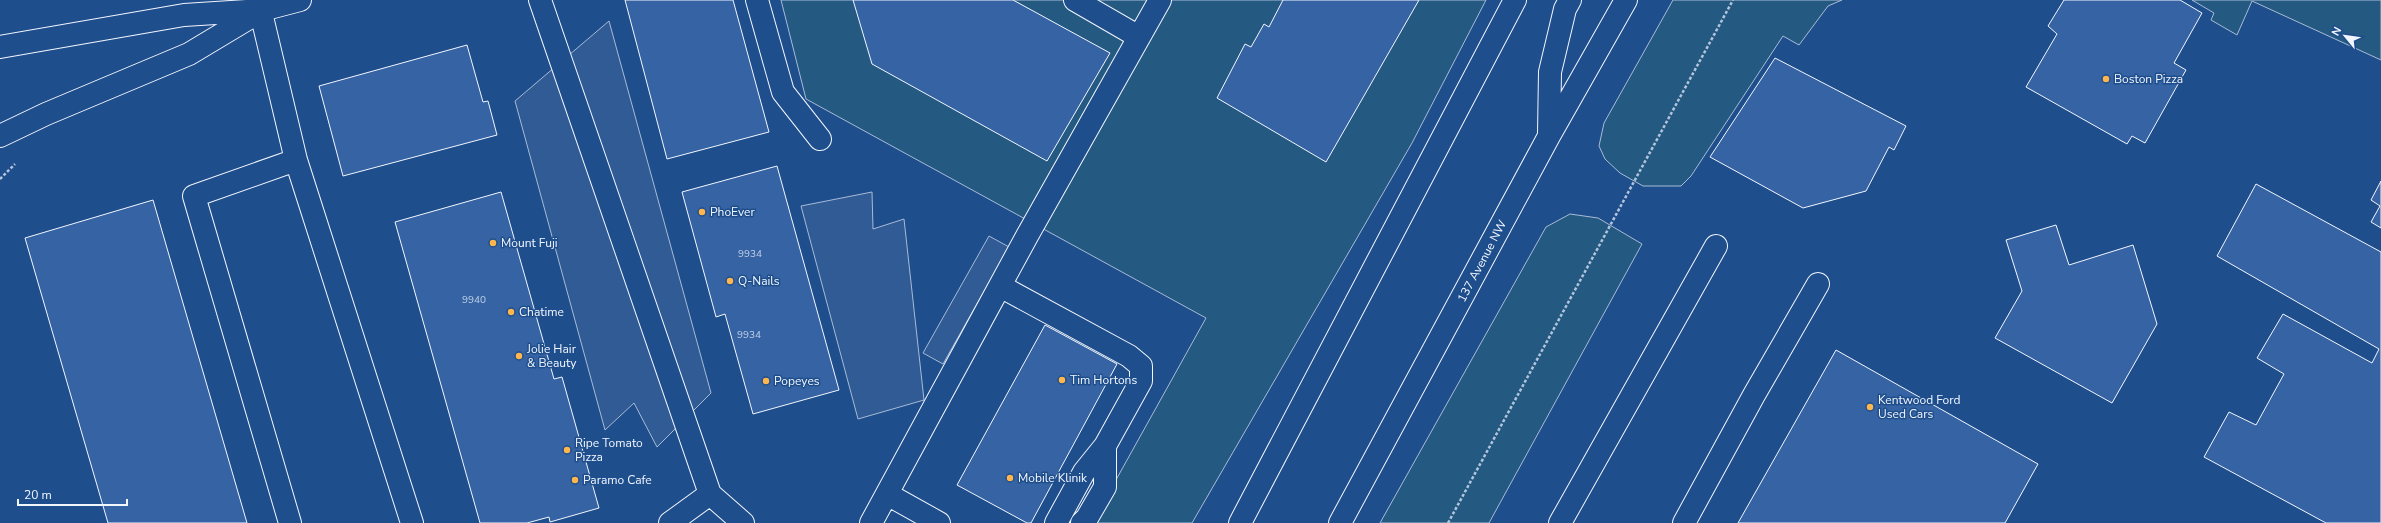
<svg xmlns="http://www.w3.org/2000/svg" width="2381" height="523" font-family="'Nunito Sans',sans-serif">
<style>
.green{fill:#245a82;stroke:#a8bbd7}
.parking{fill:#305b95;stroke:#a8bbd7}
.building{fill:#3563a3;stroke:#f2f6ff}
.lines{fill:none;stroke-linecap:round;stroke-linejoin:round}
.minor-casing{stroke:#f2f6ff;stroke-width:24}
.major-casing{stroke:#f2f6ff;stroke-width:24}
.path{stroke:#b3c4dc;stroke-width:2.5;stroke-dasharray:3 2;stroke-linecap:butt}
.minor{stroke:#1f4e8c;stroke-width:22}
.major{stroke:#1f4e8c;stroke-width:22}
.poi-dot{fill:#ffb74d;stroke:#1f4e8c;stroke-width:1.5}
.labels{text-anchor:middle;stroke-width:3;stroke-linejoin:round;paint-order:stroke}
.number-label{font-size:10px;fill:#c3d1e8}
.poi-label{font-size:12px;fill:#f2f6ff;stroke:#1f4e8c;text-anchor:start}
.street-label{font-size:12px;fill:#f2f6ff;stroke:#1f4e8c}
</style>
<rect width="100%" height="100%" fill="#1f4e8c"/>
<path class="green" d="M781,0H1486L1412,143L1192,523H1092L1206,318L806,99Z
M1673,0H1842L1828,6L1799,45L1783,36L1691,176L1681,186H1643L1620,173L1605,159L1599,146L1604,123Z
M2192,0H2381V60L2252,1L2237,35L2211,20L2214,13Z
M1570,214L1598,218L1642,244L1489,523H1380L1546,227Z"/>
<path class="parking" d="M609,21L711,393L657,447L634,403L605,430L515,101Z
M872,192L873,229L904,219L924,400L858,419L801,206Z
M989,236L1009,247L943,364L923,353Z"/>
<path class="building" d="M625,0H733L769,132L667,159Z
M853,0H1013L1110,53L1047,161L872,64Z
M1283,0H1419L1326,162L1217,98L1245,44L1251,47L1264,24L1269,27Z
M2064,0H2180L2202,13L2174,63L2186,70L2145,143L2132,136L2127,144L2026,87L2057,34L2048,26Z
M467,45L483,102L488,101L497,135L343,176L319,86Z
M1775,58L1906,126L1894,150L1889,147L1866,191L1803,208L1710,157Z
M777,166L839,390L753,414L725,314L716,317L682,192Z
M2381,181V228L2371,222L2380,206L2371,200Z
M2256,184L2381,252V523H2326L2204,457L2229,412L2256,425L2284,374L2257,358L2283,314L2372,363L2379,349L2217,256Z
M501,192L554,379L562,377L599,508L550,522L549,517L527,523H480L395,222Z
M153,200L247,523H108L25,238Z
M2056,225L2069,265L2133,245L2157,324L2112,403L1995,338L2022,291L2006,240Z
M1045,325L1117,364L1031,523H1027L957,485Z
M1836,350L2038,464L2005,523H1738Z"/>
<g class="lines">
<g class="minor-casing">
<path id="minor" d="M258,0L296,160L412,523
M540,0L710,494L743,523
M757,0L783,92L820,139
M1075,0L1139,37
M0,47L184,15L262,10L300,0
M0,136L46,114L189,54L259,12
M1000,286L1129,356L1141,366V381L1105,446L1084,472L1056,523
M887,494L939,523
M290,523L194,196L296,160
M670,523L710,494
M871,523L1027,236L1160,0
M1082,523L1087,518L1105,487V446
M1560,523L1716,246
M1684,523L1754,395L1818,284"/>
</g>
<g class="major-casing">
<path id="major" d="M1549,133L1550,72L1565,9L1570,0
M1240,523L1515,0
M1340,523L1549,136L1626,0"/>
</g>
<path class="path" d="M0,179L15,164
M1448,523L1733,0"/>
<use href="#minor" class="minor"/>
<use href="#major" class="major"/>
</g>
<g class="poi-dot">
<circle cx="2106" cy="79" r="4"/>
<circle cx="702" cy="212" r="4"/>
<circle cx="493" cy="243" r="4"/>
<circle cx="730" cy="281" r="4"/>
<circle cx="511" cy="312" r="4"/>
<circle cx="519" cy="356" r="4"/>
<circle cx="1062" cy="380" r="4"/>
<circle cx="766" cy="381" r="4"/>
<circle cx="1870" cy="407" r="4"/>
<circle cx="567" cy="450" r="4"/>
<circle cx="1010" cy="478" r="4"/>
<circle cx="575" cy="480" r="4"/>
</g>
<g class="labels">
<g class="number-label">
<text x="750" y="257">9934</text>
<text x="474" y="303">9940</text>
<text x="749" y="338">9934</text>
</g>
<g class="poi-label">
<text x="2114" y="83">Boston Pizza</text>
<text x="710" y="216">PhoEver</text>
<text x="501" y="247">Mount Fuji</text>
<text x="738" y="285">Q-Nails</text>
<text x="519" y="316">Chatime</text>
<text x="527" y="353">Jolie Hair<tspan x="527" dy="14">&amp; Beauty</tspan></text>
<text x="1070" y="384">Tim Hortons</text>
<text x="774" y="385">Popeyes</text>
<text x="1878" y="404">Kentwood Ford<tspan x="1878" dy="14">Used Cars</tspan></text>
<text x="575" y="447">Ripe Tomato<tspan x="575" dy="14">Pizza</tspan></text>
<text x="1018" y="482">Mobile Klinik</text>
<text x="583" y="484">Paramo Cafe</text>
</g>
<g class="street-label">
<text transform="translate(1482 261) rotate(-62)" y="4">137 Avenue NW</text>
</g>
</g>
<g transform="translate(2345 36) rotate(299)" stroke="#1f4e8c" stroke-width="3" paint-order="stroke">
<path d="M0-3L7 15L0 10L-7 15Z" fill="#f2f6ff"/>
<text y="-6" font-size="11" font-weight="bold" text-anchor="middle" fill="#f2f6ff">N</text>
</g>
<path d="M18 499v6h109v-6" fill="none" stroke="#f2f6ff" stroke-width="2"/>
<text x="24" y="499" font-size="12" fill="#f2f6ff" stroke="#1f4e8c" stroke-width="3" paint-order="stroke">20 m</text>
</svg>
